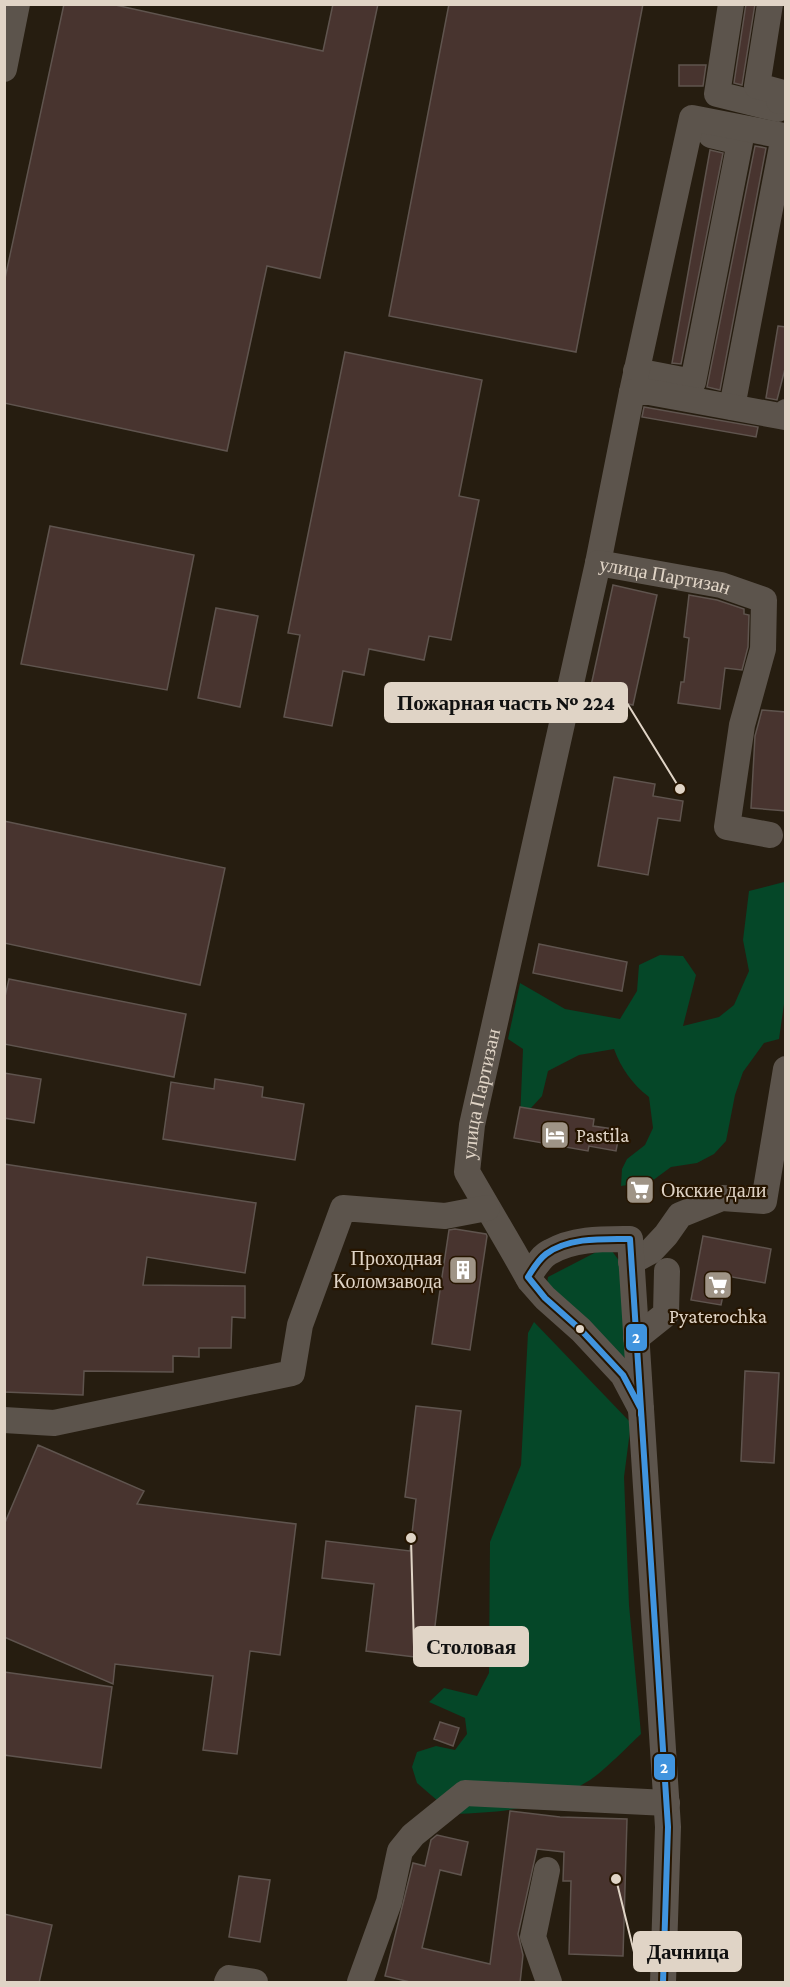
<svg xmlns="http://www.w3.org/2000/svg" width="790" height="1987" font-family="'Crimson Pro',serif">
<style>
.green{fill:#054728}
.building{fill:#48342f;stroke:#5f544e;stroke-width:1.5}
.lines{fill:none;stroke-linecap:round;stroke-linejoin:round}
.minor{stroke:#5c544c;stroke-width:26}
.bus-1-casing{stroke:#261500;stroke-width:10}
.bus-1{stroke:#4094de;stroke-width:6}
.bus-dot{fill:#e0d4c6;stroke:#261500;stroke-width:2}
.labels{text-anchor:middle;stroke-width:4.5;stroke-linejoin:round;paint-order:stroke}
.street-label{font-size:20px;fill:#e0d4c6;stroke:#261500}
.poi-label{font-size:20px;fill:#e0d4c6;stroke:#261500;text-anchor:start}
.leader{fill:none;stroke:#e0d4c6;stroke-width:2}
.callout-dot{fill:#e0d4c6;stroke:#261500;stroke-width:2}
.callout{fill:#e0d4c6;stroke:#e0d4c6;stroke-width:2}
.callout-label{font-size:21px;text-anchor:middle;font-weight:bold;fill:#111}
.line-badge{stroke:#261500;stroke-width:2}
.badge-label{font-size:16px;text-anchor:middle;font-weight:bold;fill:#fff}
</style>
<rect width="100%" height="100%" fill="#261d10"/>
<path class="green" d="M784,882L785,884V997L779,1039L764,1043L743,1072L735,1095L726,1141L714,1154L697,1163L671,1167L652,1181L621,1186L622,1169L627,1159L645,1145L653,1128L649,1097C632,1084 621,1068 614,1049L579,1055L548,1071L542,1096L520,1120L523,1049L508,1039L520,983L565,1009L620,1019L637,991L639,965L660,955L683,956L696,975L683,1026L719,1017L734,1005L749,971L743,940L749,891Z
M604,1248L612,1251L620,1262L627,1360L551,1291L547,1283L548,1277Z
M534,1322L631,1423L624,1477L629,1605L641,1734C627,1747 605,1770 590,1780C544,1809 506,1812 453,1814L417,1783L412,1767L417,1752L436,1746L455,1750L467,1734L465,1718L429,1702L444,1688L477,1696L489,1673L490,1542L521,1465L528,1333Z"/>
<path class="building" d="M64,4H111L323,51L333,4H378L320,278L267,266L227,451L4,403V283Z
M449,4H643L576,352L389,316Z
M746,4H755L742,85L734,83Z
M679,65H706L703,86H679Z
M755,146L766,148L720,390L707,387Z
M710,150L723,153L681,364L672,363Z
M778,326L786,327V365L777,400L766,398Z
M345,352L482,380L459,496L479,500L451,640L429,636L424,660L369,649L364,675L343,671L332,726L284,717L300,635L288,633Z
M644,407L758,427L756,437L642,417Z
M50,526L194,555L167,690L21,664Z
M613,585L657,595L633,705L589,695Z
M689,595L717,600L744,609V614L749,615L748,647L742,670L725,668L720,709L678,703L681,682H684L689,638L684,637Z
M216,608L258,616L240,707L198,698Z
M762,710L786,712V811L751,808L755,736Z
M614,777L655,784L653,796L683,801L680,821L658,818L648,875L598,866Z
M4,821L225,868L200,985L4,943Z
M539,944L627,962L622,991L533,973Z
M9,979L186,1014L174,1077L4,1044V1001Z
M4,1073L41,1079L34,1123L4,1118Z
M215,1079L263,1087L262,1097L304,1104L295,1160L163,1139L171,1082L214,1089Z
M520,1107L594,1119L593,1126L620,1130L616,1151L589,1146L588,1151L514,1138Z
M4,1164L256,1203L245,1273L147,1257L143,1285L245,1286V1318L232,1317L231,1348H199V1357L173,1356V1372L84,1371L83,1395L4,1392Z
M455,1229L486,1234L487,1236L470,1350L432,1344L449,1230Z
M703,1236L771,1249L765,1283L727,1276L721,1305L691,1300Z
M745,1371L779,1373L774,1463L741,1461Z
M416,1406L461,1411L431,1659L366,1651L374,1584L322,1578L326,1541L410,1551L416,1499L405,1497Z
M38,1445L144,1491L137,1504L296,1524L280,1655L250,1651L237,1754L203,1750L213,1676L115,1664L113,1684L4,1637V1525Z
M4,1672L112,1687L101,1768L4,1755Z
M440,1722L459,1728L453,1746L434,1739Z
M510,1811L560,1817L627,1819L623,1956L569,1954L571,1881H563L564,1852L537,1849L518,1934L523,1955L520,1983H414L385,1976L413,1863L425,1866L431,1840L437,1835L468,1842L461,1875L440,1870L422,1948L490,1964Z
M239,1876L270,1880L260,1942L229,1937Z
M4,1914L52,1925L39,1983H4Z"/>
<g class="lines">
<g class="minor">
<path d="M731,4L717,94L778,109"/>
<path d="M770,4L757,86L780,92L779,101"/>
<path d="M4,69L17,4"/>
<path d="M636,371L693,382L740,142L711,135"/>
<path d="M632,392L692,118L784,136L732,407"/>
<path d="M598,563L632,392H649L785,417L786,412"/>
<path d="M631,1262L651,1251L666,1235L680,1215L722,1198L764,1201L786,1069"/>
<path d="M528,1277C534,1269 541,1256 550,1252C574,1238 603,1239 630,1239L668,1827L663,1982"/>
<path d="M636,1338L666,1314L667,1271"/>
<path id="s1" d="M641,1409L623,1375L581,1330L545,1298L530,1281L513,1251L467,1172L472,1125L598,563L721,585L764,600L763,649L742,725L727,827L770,835"/>
<path d="M4,1420L54,1423L292,1373L300,1325L343,1208L445,1216L487,1208"/>
<path d="M547,1870L533,1937L549,1982"/>
<path d="M227,1982L229,1978L255,1982"/>
<path d="M360,1982L389,1902L400,1851L413,1835L465,1793L667,1803"/>
</g>
<g class="bus-1-casing">
<path id="bus-1" d="M528,1277C533,1269 538,1260 546,1254C569,1237 603,1239 630,1239L668,1827L663,1982
M528,1277L545,1298L581,1330L623,1375L641,1409V1415"/>
</g>
<use href="#bus-1" class="bus-1"/>
</g>
<defs>
<g id="hotel-square" transform="scale(1.5)"><rect x="-9" y="-9" width="18" height="18" rx="4" fill="#9f9486" stroke="#261500"/><path d="M-6-4.5h1.5V1H6V5H4.5V3h-9V5H-6ZM-4 0a1.8 1.8 0 1 1 3.6 0ZM.5 0V-2.5h3Q6-2.5 6 0Z" fill="#fff"/></g>
<g id="supermarket-square" transform="scale(1.5)"><rect x="-9" y="-9" width="18" height="18" rx="4" fill="#9f9486" stroke="#261500"/><path d="M-6-5.5h2.5l.6 2H6L4.5 2H-2.5L-4.4-4H-6ZM-1.5 3.2a1.3 1.3 0 1 0 .1 0ZM3 3.2a1.3 1.3 0 1 0 .1 0Z" fill="#fff"/></g>
<g id="building-square" transform="scale(1.5)"><rect x="-9" y="-9" width="18" height="18" rx="4" fill="#9f9486" stroke="#261500"/><path d="M-4-6H4V6H1V3H-1V6H-4ZM-2.5-4.3h1.7v1.8h-1.7ZM.8-4.3h1.7v1.8H.8ZM-2.5-1h1.7V.8h-1.7ZM.8-1h1.7V.8H.8Z" fill="#fff"/></g>
</defs>
<g fill-rule="evenodd">
<use href="#hotel-square" x="555" y="1135"/>
<use href="#supermarket-square" x="640" y="1190"/>
<use href="#building-square" x="463" y="1270"/>
<use href="#supermarket-square" x="718" y="1285"/>
</g>
<circle class="bus-dot" cx="580" cy="1329" r="5"/>
<g class="labels">
<g class="street-label">
<text dy="7" stroke="none"><textPath href="#s1" startOffset="988">улица Партизан</textPath></text>
<text dy="7" stroke="none"><textPath href="#s1" startOffset="376">улица Партизан</textPath></text>
</g>
<g class="poi-label">
<text x="576" y="1142">Pastila</text>
<text x="661" y="1197">Окские дали</text>
<text x="442" y="1265" text-anchor="end">Проходная<tspan x="442" dy="23">Коломзавода</tspan></text>
<text x="718" y="1323" text-anchor="middle">Pyaterochka</text>
</g>
</g>
<path class="leader" d="M680 789L627 703M411 1538L414 1647M616 1879L634 1952"/>
<g class="callout-dot">
<circle cx="680" cy="789" r="6"/>
<circle cx="411" cy="1538" r="6"/>
<circle cx="616" cy="1879" r="6"/>
</g>
<g class="callout">
<rect x="385" y="683" width="242" height="39" rx="6"/>
<rect x="414" y="1627" width="114" height="39" rx="6"/>
<rect x="634" y="1932" width="107" height="39" rx="6"/>
</g>
<g class="callout-label">
<text x="506" y="710">Пожарная часть № 224</text>
<text x="471" y="1654">Столовая</text>
<text x="688" y="1959">Дачница</text>
</g>
<g class="line-badge">
<rect x="625" y="1323" width="23" height="29" rx="6" fill="#4094de"/>
<rect x="653" y="1753" width="23" height="28" rx="6" fill="#4094de"/>
</g>
<g class="badge-label">
<text x="636" y="1343">2</text>
<text x="664" y="1773">2</text>
</g>
<rect width="790" height="1987" fill="none" stroke="#e0d4c6" stroke-width="12"/>
</svg>
